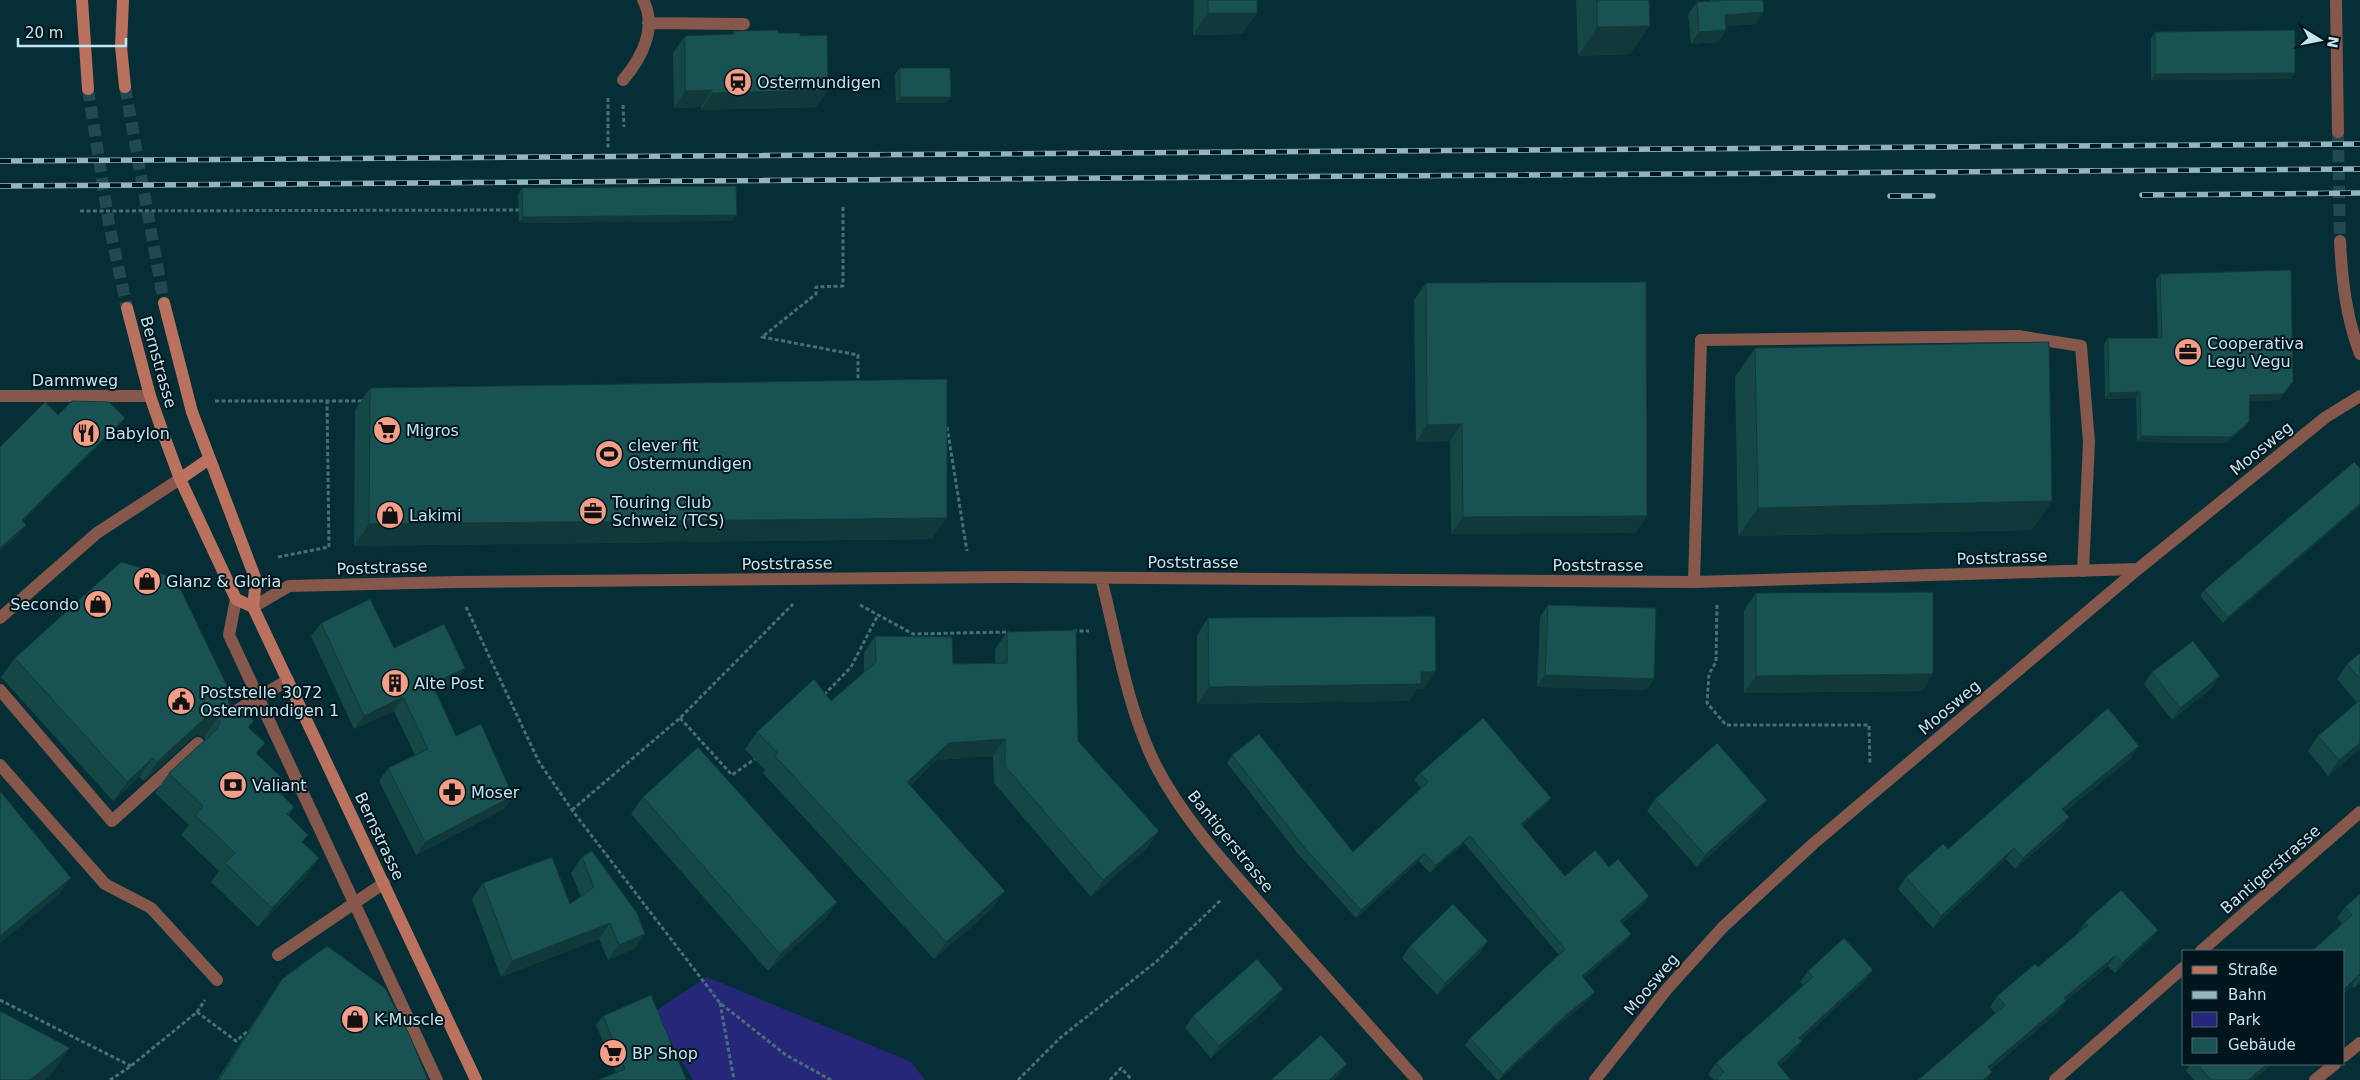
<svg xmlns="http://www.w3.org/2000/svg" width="2360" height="1080" font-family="'DejaVu Sans',sans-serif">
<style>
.green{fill:#272779}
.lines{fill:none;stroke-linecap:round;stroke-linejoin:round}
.street-tunnel{stroke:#224953;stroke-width:12;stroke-dasharray:12 6;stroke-linecap:butt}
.secondary-tunnel{stroke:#224953;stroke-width:12;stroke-dasharray:12 6;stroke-linecap:butt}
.path{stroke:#486e77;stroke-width:3;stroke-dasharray:4 2.5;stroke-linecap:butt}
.lane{stroke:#86584b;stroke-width:12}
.street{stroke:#86584b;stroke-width:12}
.secondary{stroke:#ba715d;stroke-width:12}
.rail-casing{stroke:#92b5bf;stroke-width:5.5}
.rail{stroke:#00151c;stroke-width:4;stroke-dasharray:11;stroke-linecap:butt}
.wall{fill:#164747}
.shaded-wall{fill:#123939}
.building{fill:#195252;stroke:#123939}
.labels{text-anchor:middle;stroke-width:4;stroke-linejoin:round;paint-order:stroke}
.poi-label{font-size:16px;fill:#c4e5ef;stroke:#00151c;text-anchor:start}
.street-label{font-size:16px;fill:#c4e5ef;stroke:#00151c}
</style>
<rect width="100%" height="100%" fill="#052e37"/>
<path class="green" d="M707,977L911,1062L925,1080H693L654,1012Z"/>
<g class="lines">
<path class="street-tunnel" d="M2338,132L2340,241"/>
<path class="secondary-tunnel" d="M125,87L164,303
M88,89L109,224L127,308"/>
<path class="path" d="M608,98V149
M623,105L624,127
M843,207V286L816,287V294L762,337L858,355V384
M80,211L521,210
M215,401H364
M947,427L967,551
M278,557L329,547L327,401
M860,605L913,634L1009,632
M1717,605L1716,662L1709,674L1707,703L1726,725H1869L1870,764
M466,607L539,762L572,810L720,1003L786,1055L831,1080
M1073,631H1089
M824,695L851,667L878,615
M680,718L732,775L755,759
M572,810L680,718L793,604
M0,1000L131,1066
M720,1003L734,1080
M197,1012L205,1000
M110,1080L131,1066L197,1012L236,1041L247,1032
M1018,1080L1060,1038L1157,961L1222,899
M1110,1080L1121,1068L1132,1080"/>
<path class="lane" d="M648,23L744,24
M623,80C641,59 658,28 643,0
M1694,582L1701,340L2018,336L2081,346L2089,442L2083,571
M236,599L229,635L437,1080
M0,690L112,821L198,743
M226,717L288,680
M0,765L105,884L151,908L217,980
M278,955L384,883"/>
<path class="street" d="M2336,0L2338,132
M2340,241C2342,280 2346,317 2360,354
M0,396H150
M1101,578C1117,640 1127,708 1156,766C1185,822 1230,869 1271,916C1320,971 1368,1025 1417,1080
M253,607L289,586L455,582L1008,577L1694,582L2138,569
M0,618L97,533L180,479
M2201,951L2360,812
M2344,1056L2360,1043
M1595,1080L1667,989L1723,927L1813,844L2138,569L2326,417L2360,396
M2055,1080L2184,967
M2315,1080L2335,1064"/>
<path class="secondary" d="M82,0L88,89
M123,0L121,46L125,87
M164,303L192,412L256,580L253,607L476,1080
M127,308L150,396L163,433L180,479L236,599L253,607
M180,479L209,459"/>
<g class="rail-casing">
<path id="rail" d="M0,161L2360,144
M0,186L2360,169
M2142,195L2360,193
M1890,196H1933"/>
</g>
<use href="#rail" class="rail"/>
</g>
<path class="wall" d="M1194,0H1257V13L1242,34L1193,35Z
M1576,0H1649L1650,26L1630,54L1578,56Z
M1710,0H1763L1756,24L1726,26V30L1718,42L1691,44L1688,14L1697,2L1710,1Z
M734,31L800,36L816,107L701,110V107L674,108L673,53L685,36L732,34Z
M2155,32L2291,79L2151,80V38Z
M900,68L946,103H896L895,74Z
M522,188L732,221L519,223L518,194Z
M2160,274L2293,382L2279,400L2249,401V422L2244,428L2226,443L2137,442L2136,398L2105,399L2104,344L2108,338H2158L2156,280Z
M1426,283L1647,516L1635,533L1451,534L1450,441L1416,442L1414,300Z
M1755,348L2032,530L1738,536L1735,377Z
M370,388L932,539L354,546L355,410Z
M2360,468V506L2223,623L2200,596L2204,590Z
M1756,593L1933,674L1922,691L1744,693V610Z
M1548,605L1654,679L1646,690L1537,687L1540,617Z
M1208,618L1424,689H1417L1409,701L1197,704V635Z
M321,623L394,648L465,668L456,682L436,691L456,736L513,796L504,809L416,855L379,781L388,768L415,755L394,711L354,729L311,636Z
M1007,632L1078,741L1147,848L1091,897L994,783L993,756L937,760L910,786L993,908L934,959L763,773L765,770L745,749L757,732L831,701L864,673V653L875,636L953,664L995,663V649Z
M2360,653V749L2328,776L2308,751L2318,736L2357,703L2337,679L2347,664Z
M15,658L228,700L229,704L249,728L257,754L275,787L294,807L288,816L303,843L319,858L305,878L258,927L211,882L219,871L181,835L189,825L155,793L169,773L205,740L204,737L197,735L193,737L144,781L139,777L113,801L1,677Z
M2152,672L2212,688L2172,720L2144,684Z
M1232,755L1353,852L1421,788L1414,780L1420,773L1551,798L1546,805L1522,826L1565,876L1609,867L1649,896L1644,904L1622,923L1631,934L1626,941L1584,978L1590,999L1561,1023L1499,1080H1497L1465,1045L1470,1038L1559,955L1464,843L1430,873L1419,861L1356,918L1299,855L1227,763Z
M2131,758L2065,812L2061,829L2015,869L2006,859L1933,928L1898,889L1906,877L1948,849Z
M643,797L837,902L825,919L768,971L631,814Z
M1655,799L1758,812L1697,867L1647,811Z
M582,857L645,934L634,949L608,960L599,939L501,977L472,899L483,883L570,904L581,897L571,873Z
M2360,894V983L2354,988L2352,986L2344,993V951L2342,924L2337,918L2345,907Z
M2085,922L2158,930L2150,940L2115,973L2108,966L2066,1001L2058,1012L1990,1070L1992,1072L1986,1080H1918L1996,1014L1990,1007L1997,996L2038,967L2078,933Z
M1488,941L1480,953L1437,995L1402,958L1410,946Z
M1808,971L1866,980L1801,1040L1802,1041L1795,1052L1779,1066L1791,1080H1714L1708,1074L1716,1063L1803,985L1800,982Z
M282,979L428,1080H217L269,998Z
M1275,1001L1211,1058L1185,1028L1193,1016Z
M603,1016L686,1079L685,1080H598L616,1073L596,1025Z
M2191,1064H2272L2253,1080H2194L2186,1071Z"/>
<path class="shaded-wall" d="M1764,12L1756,24L1717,27L1725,15Z
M1208,13H1257L1242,34L1193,35Z
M1650,26L1630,54L1578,56L1597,27Z
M1726,30L1718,42L1691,44L1699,32Z
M2295,73L2291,79L2151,80L2155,74Z
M712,90L701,107L674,108L685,91Z
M828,90L816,107L701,110L712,93Z
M900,97H951L946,103H896Z
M737,215L732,221L519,223L523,217Z
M2293,382L2279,400L2245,401L2250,395Z
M2140,392L2136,398L2105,399L2109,393Z
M125,418L118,426L16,529L22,520Z
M2249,422L2244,428L2226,443L2137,442L2141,436Z
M1462,424L1450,441L1416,442L1427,425Z
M2052,501L2032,530L1738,536L1758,508Z
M2360,504V506L2223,623L2228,617Z
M1647,516L1635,533L1451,534L1463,517Z
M947,518L932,539L354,546L369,524Z
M26,525L20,534L0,551V548Z
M465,668L456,682L423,697L432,684Z
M1421,672H1436L1424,689H1417L1409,701L1197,704L1209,687Z
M1933,674L1922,691L1744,693L1756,676Z
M1545,675L1654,679L1646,690L1537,687Z
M2220,676L2212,688L2172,720L2180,708Z
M403,697L394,711L354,729L364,716Z
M211,715L217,718L204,737L197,735L193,737L144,781L157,762L206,717Z
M1005,739L993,756L937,760L896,799L907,782L949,743Z
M2360,743V749L2328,776L2339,760Z
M2139,746L2131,758L2054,821L2062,809Z
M153,758L139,777L113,801L127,782Z
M513,796L504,809L416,855L425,842Z
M1551,798L1546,805L1515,832L1521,824Z
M1767,800L1758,812L1697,867L1705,855Z
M2069,817L2061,829L2015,869L2023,858Z
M1159,831L1147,848L1091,897L1103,880Z
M1470,836L1464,843L1430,873L1436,865Z
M2014,848L2006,859L1933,928L1941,916Z
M1424,853L1419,861L1356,918L1361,910Z
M319,858L305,878L258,927L272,908Z
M71,878L59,895L0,943V936Z
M1005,891L993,908L934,959L946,942Z
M1649,896L1644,904L1615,928L1620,921Z
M837,902L825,919L768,971L780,954Z
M610,923L599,939L501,977L512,961Z
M2158,930L2150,940L2115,973L2122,963Z
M645,934L634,949L608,960L619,945Z
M1631,934L1626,941L1577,984L1582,976Z
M1488,941L1480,953L1437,995L1445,983Z
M2116,955L2108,966L2056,1009L2064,998Z
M1873,970L1866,980L1792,1048L1799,1038Z
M2359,975L2352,986L2344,993V989Z
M2360,979V983L2354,988Z
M1283,989L1275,1001L1211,1058L1219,1046Z
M1595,992L1590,999L1561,1023L1499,1080L1503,1074L1566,1015Z
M2066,1001L2058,1012L1980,1078L1988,1067Z
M1802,1041L1795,1052L1769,1074L1777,1063Z
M70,1048L50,1076L45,1080H30Z
M1347,1064L1338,1076L1334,1080H1329Z
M2267,1064H2272L2253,1080H2248Z
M1992,1072L1986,1080H1983Z"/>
<path class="building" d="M1208,0H1257V13H1208Z
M1597,0H1649L1650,26L1597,27Z
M1720,0H1763L1764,12L1725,15L1726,30L1699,32L1697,2L1720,1Z
M778,30V33H800V36L827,35L828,90L712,93V90L685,91V36L734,34V31Z
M2295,30V73L2155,74V32Z
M900,68H950L951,97H900Z
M736,186L737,215L523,217L522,188Z
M2291,270L2293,382L2283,394L2250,395L2249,422L2231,437L2141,436L2140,392L2109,393L2108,338H2162L2160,274Z
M1646,282L1647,516L1463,517L1462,424L1427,425L1426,283Z
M2049,342L2052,501L1758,508L1755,348Z
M947,379V518L369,524L370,388Z
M72,401L109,402L125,418L22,520L26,525L0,548V447L45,402L58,415Z
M2354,462L2360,468V504L2228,617L2204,590Z
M121,562L175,578L231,694L228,700L229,704L232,708L240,707L254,721L248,727L265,743L256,753L282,778L273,786L294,807L287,814L308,835L302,842L319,858L272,908L225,863L235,853L195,815L203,806L169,773L217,729L220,722L217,718L211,715L206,717L157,762L153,758L127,782L15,658Z
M1933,592V674L1756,676V593Z
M370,599L394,648L444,624L465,668L432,684L456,736L481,724L513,796L425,842L388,768L428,749L403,697L364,716L321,623Z
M1548,605L1656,608L1654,679L1545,675Z
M1435,616L1436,672H1421V684L1209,687L1208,618Z
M1076,630L1078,741L1159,831L1103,880L1005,766V739L949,743L907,782L1005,891L946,942L775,756L778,753L757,732L814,679L831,701L876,662L875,636L952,637L953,664L1007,663V632Z
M2193,641L2220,676L2180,708L2152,672Z
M2360,653V679L2347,664Z
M2360,700V743L2339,760L2318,736Z
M2108,708L2139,746L2062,809L2069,817L2023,858L2014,848L1941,916L1906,877L1943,844L1948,849Z
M1483,718L1551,798L1521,824L1565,876L1595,850L1609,867L1618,859L1649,896L1620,921L1631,934L1582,976L1595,992L1566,1015L1503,1074L1470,1038L1565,949L1470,836L1436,865L1424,853L1361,910L1304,847L1232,755L1259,734L1353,852L1428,782L1420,773Z
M1717,743L1767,800L1705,855L1655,799Z
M698,747L837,902L780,954L643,797Z
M0,791L71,878L0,936Z
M592,851L637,913L645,934L619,945L610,923L512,961L483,883L552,857L570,904L594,887L582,857Z
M2121,890L2158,930L2122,963L2116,955L2064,998L2066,1001L1988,1067L1992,1072L1983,1080H1918L2005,1005L1997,996L2035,964L2038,967L2088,925L2085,922Z
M2360,894V976L2359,975L2344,989V951H2312L2352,915L2345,907Z
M1453,904L1488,941L1445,983L1410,946Z
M1844,938L1873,970L1799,1038L1802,1041L1777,1063L1791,1080H1715L1724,1072L1716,1063L1813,977L1808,971Z
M327,946L385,988L408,1032L428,1080H219L282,979Z
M1257,959L1283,989L1219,1046L1193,1016Z
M651,995L686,1079L683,1080H598L625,1069L603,1016Z
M0,1011L70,1048L30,1080H0Z
M1321,1035L1347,1064L1329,1080H1271Z
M2197,1064H2267L2248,1080H2211Z"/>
<defs>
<g id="station-disc" transform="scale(1.4375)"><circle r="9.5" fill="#f49e87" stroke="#00151c"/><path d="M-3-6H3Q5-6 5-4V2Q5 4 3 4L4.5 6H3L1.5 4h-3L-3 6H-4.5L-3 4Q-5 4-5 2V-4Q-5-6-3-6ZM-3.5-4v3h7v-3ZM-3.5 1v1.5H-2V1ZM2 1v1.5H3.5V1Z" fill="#111"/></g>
<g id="office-disc" transform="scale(1.4375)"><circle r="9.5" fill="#f49e87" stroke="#00151c"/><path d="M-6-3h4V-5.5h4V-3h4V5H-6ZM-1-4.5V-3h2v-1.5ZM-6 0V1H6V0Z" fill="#111"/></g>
<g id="supermarket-disc" transform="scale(1.4375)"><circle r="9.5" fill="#f49e87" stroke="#00151c"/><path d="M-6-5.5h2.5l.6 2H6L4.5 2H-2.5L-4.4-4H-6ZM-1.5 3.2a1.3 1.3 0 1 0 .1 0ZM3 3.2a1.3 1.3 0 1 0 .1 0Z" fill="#111"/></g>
<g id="restaurant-disc" transform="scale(1.4375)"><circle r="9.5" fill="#f49e87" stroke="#00151c"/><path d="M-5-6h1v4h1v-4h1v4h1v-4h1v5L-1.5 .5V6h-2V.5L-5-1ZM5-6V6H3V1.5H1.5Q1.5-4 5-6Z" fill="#111"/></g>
<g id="stadium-disc" transform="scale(1.4375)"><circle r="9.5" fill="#f49e87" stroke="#00151c"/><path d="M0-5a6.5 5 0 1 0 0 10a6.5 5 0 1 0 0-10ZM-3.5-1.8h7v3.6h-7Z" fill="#111"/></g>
<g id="shop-disc" transform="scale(1.4375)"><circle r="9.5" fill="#f49e87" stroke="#00151c"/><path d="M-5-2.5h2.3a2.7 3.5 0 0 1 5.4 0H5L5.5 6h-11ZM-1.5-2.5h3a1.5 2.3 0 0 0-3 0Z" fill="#111"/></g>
<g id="building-disc" transform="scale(1.4375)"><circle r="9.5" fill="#f49e87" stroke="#00151c"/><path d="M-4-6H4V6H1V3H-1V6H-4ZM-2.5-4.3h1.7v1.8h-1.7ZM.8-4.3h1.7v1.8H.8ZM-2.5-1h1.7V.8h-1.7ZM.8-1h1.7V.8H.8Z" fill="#111"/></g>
<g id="civic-disc" transform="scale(1.4375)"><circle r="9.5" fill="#f49e87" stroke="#00151c"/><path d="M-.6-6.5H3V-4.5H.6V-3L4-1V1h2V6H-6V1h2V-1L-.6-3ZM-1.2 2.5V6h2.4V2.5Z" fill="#111"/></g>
<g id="bank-disc" transform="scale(1.4375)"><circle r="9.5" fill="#f49e87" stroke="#00151c"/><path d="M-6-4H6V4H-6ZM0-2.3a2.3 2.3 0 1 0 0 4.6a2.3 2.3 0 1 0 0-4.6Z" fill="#111"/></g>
<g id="pharmacy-disc" transform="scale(1.4375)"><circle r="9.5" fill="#f49e87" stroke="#00151c"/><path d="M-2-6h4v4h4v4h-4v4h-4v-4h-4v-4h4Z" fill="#111"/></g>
</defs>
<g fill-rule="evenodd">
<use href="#station-disc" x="738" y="82"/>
<use href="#office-disc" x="2188" y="352"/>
<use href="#supermarket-disc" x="387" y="430"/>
<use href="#restaurant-disc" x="86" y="433"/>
<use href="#stadium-disc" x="609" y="454"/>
<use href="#office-disc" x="593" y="511"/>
<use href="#shop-disc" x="390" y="515"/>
<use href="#shop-disc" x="147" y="581"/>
<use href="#shop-disc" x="98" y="604"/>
<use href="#building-disc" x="395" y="683"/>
<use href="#civic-disc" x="181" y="701"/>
<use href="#bank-disc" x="233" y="785"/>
<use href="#pharmacy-disc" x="452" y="792"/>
<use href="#shop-disc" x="355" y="1019"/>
<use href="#supermarket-disc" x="613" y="1053"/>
</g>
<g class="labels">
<g class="poi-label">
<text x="757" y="88">Ostermundigen</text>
<text x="2207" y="349">Cooperativa<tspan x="2207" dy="18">Legu Vegu</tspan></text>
<text x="406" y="436">Migros</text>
<text x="105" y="439">Babylon</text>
<text x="628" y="451">clever fit<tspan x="628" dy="18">Ostermundigen</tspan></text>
<text x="612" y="508">Touring Club<tspan x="612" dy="18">Schweiz (TCS)</tspan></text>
<text x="409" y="521">Lakimi</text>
<text x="166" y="587">Glanz &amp; Gloria</text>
<text x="79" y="610" text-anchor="end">Secondo</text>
<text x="414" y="689">Alte Post</text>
<text x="200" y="698">Poststelle 3072<tspan x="200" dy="18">Ostermundigen 1</tspan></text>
<text x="252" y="791">Valiant</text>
<text x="471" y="798">Moser</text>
<text x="374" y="1025">K-Muscle</text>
<text x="632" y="1059">BP Shop</text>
</g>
<g class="street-label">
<text transform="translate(159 362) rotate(74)" y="6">Bernstrasse</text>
<text x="75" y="386">Dammweg</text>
<text transform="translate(2261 448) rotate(-39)" y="6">Moosweg</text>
<text transform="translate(2002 557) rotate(-2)" y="6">Poststrasse</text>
<text x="1193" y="568">Poststrasse</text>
<text transform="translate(787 563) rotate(-1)" y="6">Poststrasse</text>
<text x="1598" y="571">Poststrasse</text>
<text transform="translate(382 567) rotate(-2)" y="6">Poststrasse</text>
<text transform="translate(1949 707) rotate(-40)" y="6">Moosweg</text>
<text transform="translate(380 836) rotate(65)" y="6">Bernstrasse</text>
<text transform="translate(1231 841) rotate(51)" y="6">Bantigerstrasse</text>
<text transform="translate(2270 869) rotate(-41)" y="6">Bantigerstrasse</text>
<text transform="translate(1651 984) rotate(-50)" y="6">Moosweg</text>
</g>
</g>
<rect x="2182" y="950" width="162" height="115" fill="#00151c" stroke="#4e6870"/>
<rect x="2192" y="966" width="25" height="8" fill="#ba715d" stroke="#4e6870"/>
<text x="2228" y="975" font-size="15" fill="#c4e5ef">Straße</text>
<rect x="2192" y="991" width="25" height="8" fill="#92b5bf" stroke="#4e6870"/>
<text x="2228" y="1000" font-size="15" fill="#c4e5ef">Bahn</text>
<rect x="2192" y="1012" width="25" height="15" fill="#272779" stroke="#4e6870"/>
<text x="2228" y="1025" font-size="15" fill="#c4e5ef">Park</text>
<rect x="2192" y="1038" width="25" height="15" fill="#195252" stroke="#4e6870"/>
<text x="2228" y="1050" font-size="15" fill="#c4e5ef">Gebäude</text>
<g transform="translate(2320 40) rotate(100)" stroke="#00151c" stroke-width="4" paint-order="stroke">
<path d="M0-4L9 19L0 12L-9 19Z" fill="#c4e5ef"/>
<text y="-8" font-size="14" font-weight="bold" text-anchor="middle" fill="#c4e5ef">N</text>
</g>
<path d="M18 38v8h108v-8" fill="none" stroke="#c4e5ef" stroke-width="2.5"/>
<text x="25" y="38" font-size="15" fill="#c4e5ef" stroke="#00151c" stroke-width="4" paint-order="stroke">20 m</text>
</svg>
